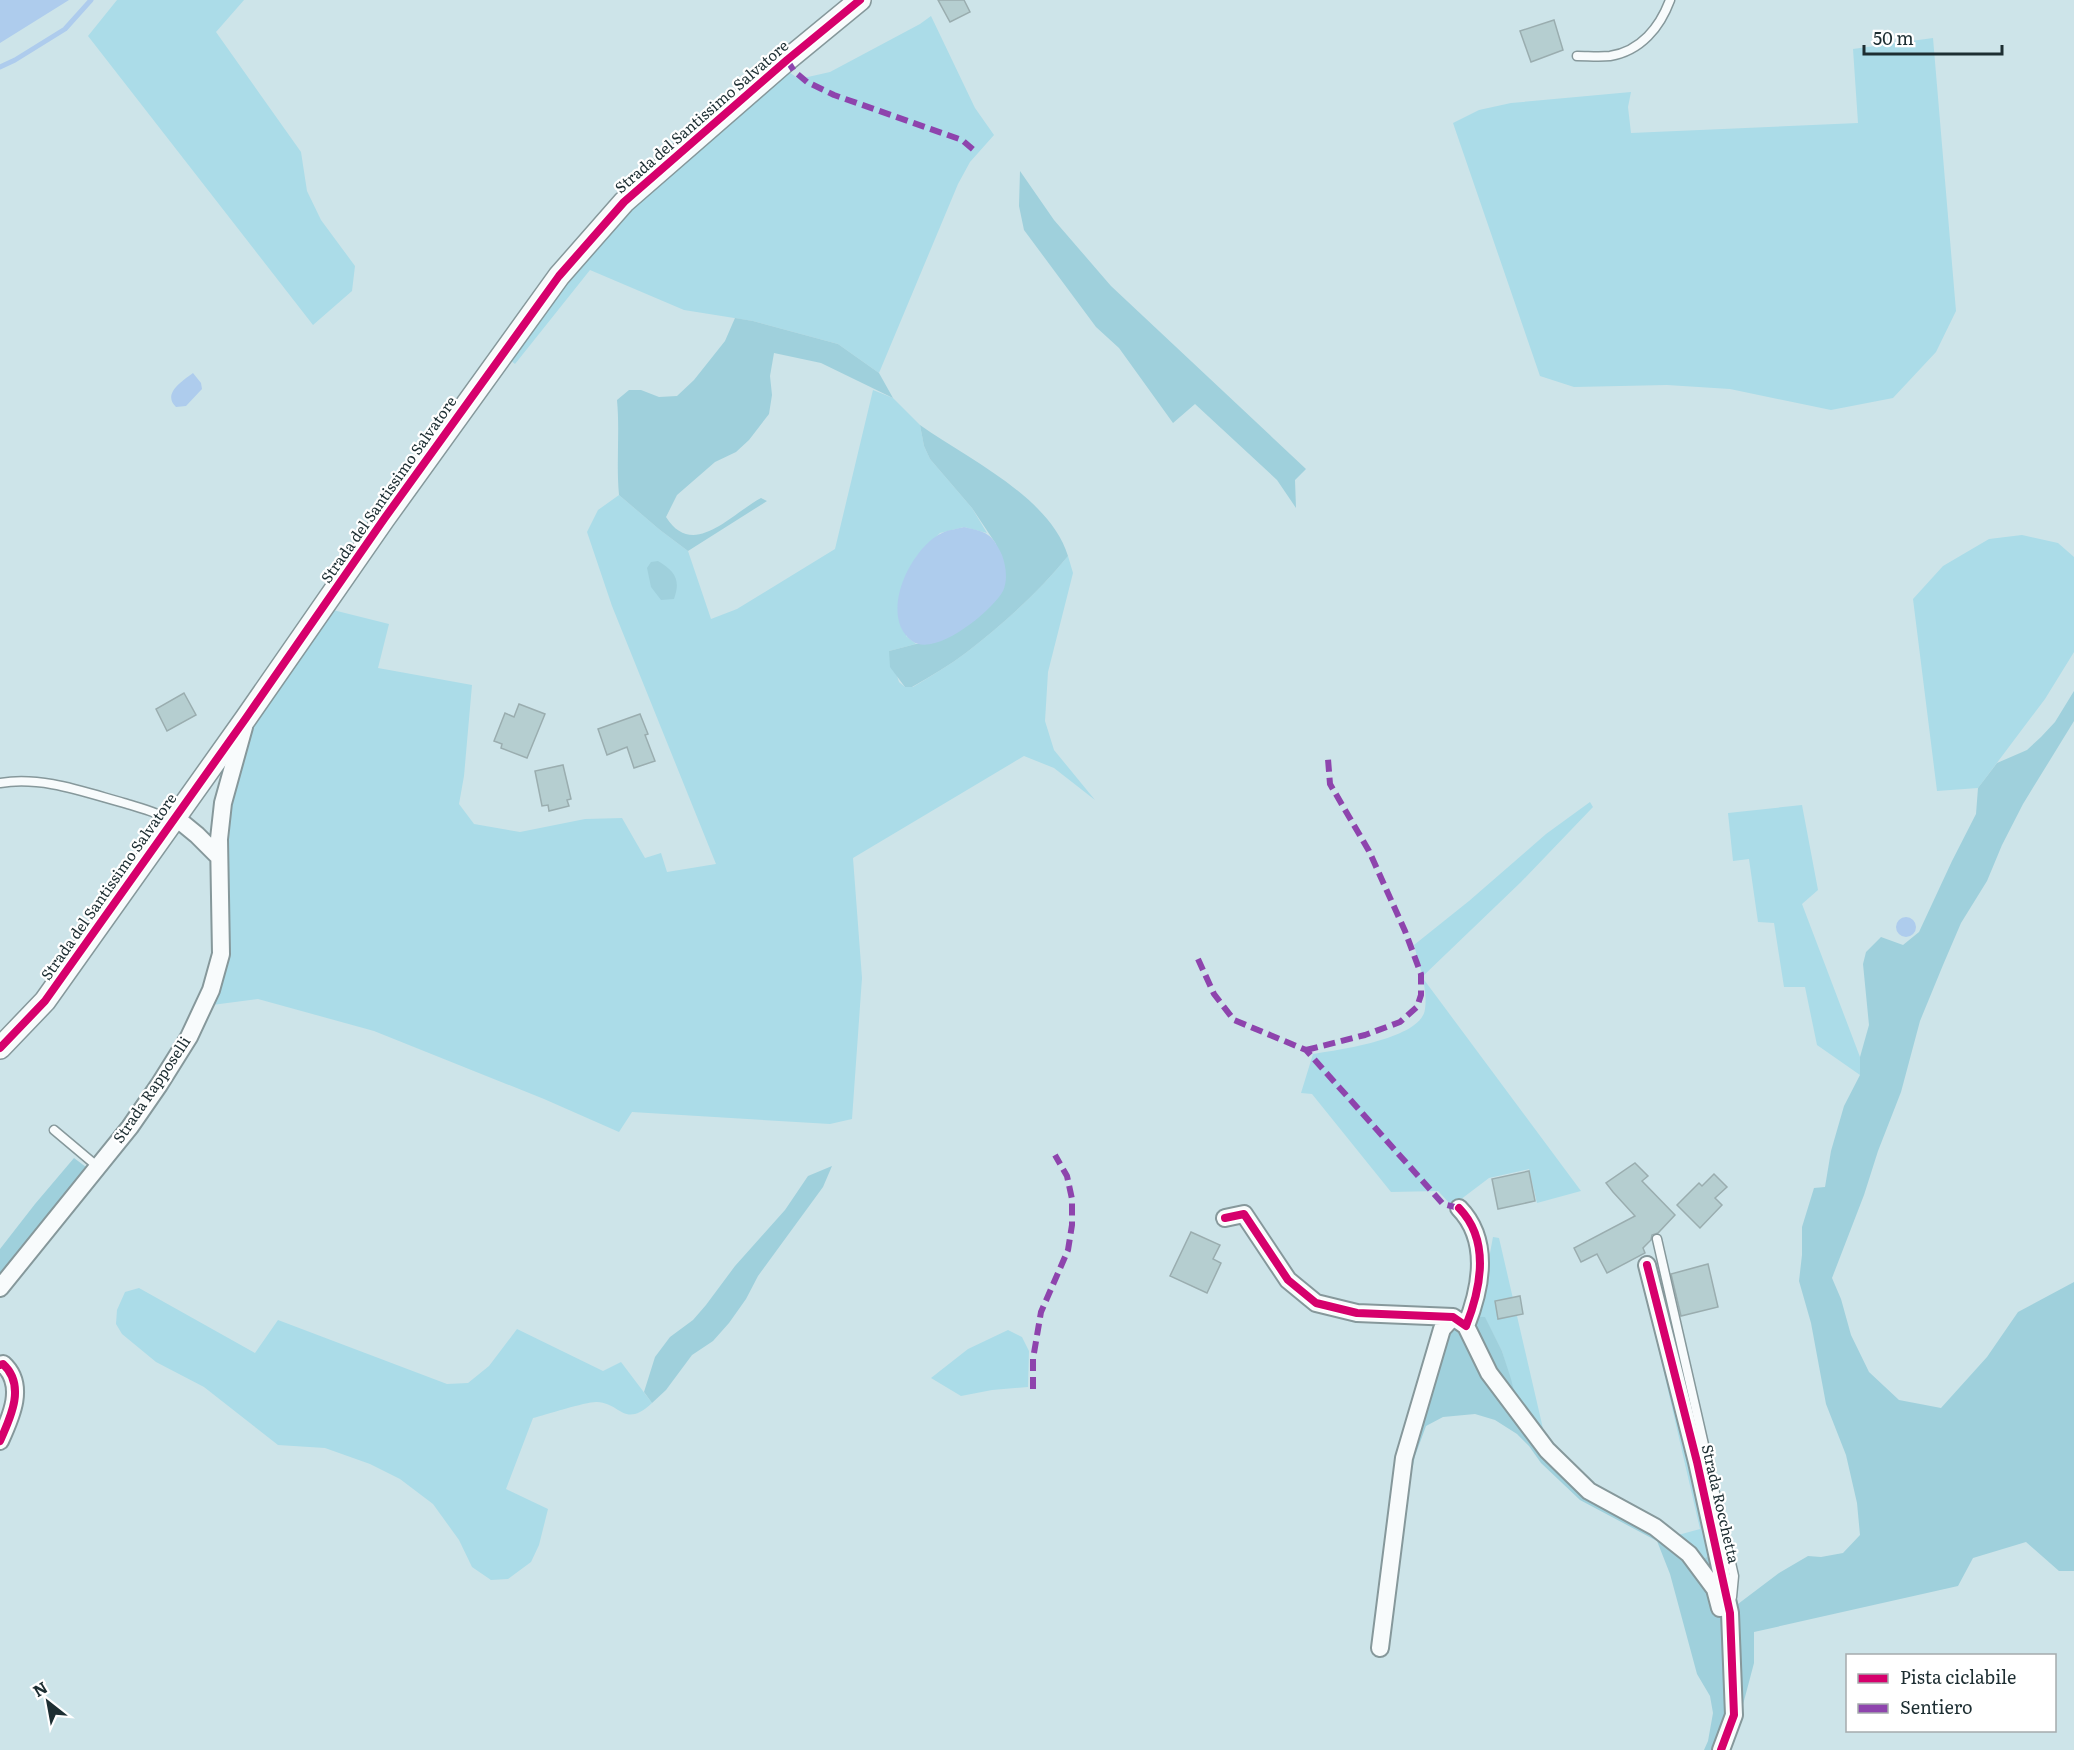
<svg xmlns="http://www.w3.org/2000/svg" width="2074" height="1750" font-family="Literata,serif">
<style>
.green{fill:#abdce8}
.forest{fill:#9fd0dc}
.water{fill:#aecced}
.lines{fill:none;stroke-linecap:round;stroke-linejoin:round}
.stream{stroke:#aecced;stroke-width:5}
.building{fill:#b5ced0;stroke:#9aadaf;stroke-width:1.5}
.service-casing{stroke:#86989b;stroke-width:11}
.minor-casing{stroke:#86989b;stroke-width:20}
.tertiary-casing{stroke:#86989b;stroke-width:24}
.service{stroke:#f8fbfc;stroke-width:8}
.minor{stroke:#f8fbfc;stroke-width:16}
.tertiary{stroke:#f8fbfc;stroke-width:21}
.quiet{stroke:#8e44ad;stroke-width:6;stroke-dasharray:12 6;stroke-linecap:butt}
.cycleway-casing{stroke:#fff;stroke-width:11}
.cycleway{stroke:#d6006c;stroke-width:8}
.labels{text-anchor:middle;stroke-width:4.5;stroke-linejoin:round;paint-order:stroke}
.street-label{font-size:15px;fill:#1d2e32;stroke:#fff}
</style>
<rect width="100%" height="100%" fill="#cde4e9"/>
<path class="green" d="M117,0H244L216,32L301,152L307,191L321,220L355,266L352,291L313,325L88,36Z
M931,16L975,108L994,135L970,162L958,184L879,373L838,344L753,321L684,310L590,270L515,364L509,359L556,295L587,257L658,183L789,72L799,79L830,72L920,24Z
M1933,38L1956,311L1936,352L1893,398L1831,410L1730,389L1667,385L1574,387L1540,376L1453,123L1479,110L1511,103L1631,92L1628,107L1631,133L1858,123L1853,49Z
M873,390L893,398L920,425L924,446L930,459L972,508L987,533L964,527L940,533L916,557L906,636L916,644L889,651L899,682L905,687H913C931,676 950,665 967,652C1003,624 1039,592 1068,556L1073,573L1048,672L1045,721L1054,750L1095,800L1054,768L1024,756L853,858L862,978L852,1119L830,1124L632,1112L619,1132L544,1099L374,1031L258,999L212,1005L225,902L231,807L247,725L325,608L389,624L378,668L472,685L464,776L459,804L474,824L520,832L585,819L622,818L645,858L661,853L667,872L716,864L612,606L587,532L598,510L619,495L660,530L688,551L711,619L737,609L835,549Z
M2022,535L2058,543L2074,557V652L2045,699L1978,788L1937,791L1913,599L1943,566L1989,539Z
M1590,802L1593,807L1521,882L1422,977L1581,1191L1537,1203L1529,1169L1489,1178L1452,1206L1438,1191L1391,1192L1312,1094L1301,1093L1313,1054C1337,1050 1422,1039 1425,1009C1428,988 1419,965 1414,945L1469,901L1546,834Z
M1802,805L1818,890L1802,904L1860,1057V1075L1817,1045L1805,987H1784L1774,923L1758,922L1749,859L1733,861L1728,813Z
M1493,1237L1499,1238L1547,1446L1517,1403L1502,1351L1485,1318L1478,1317Z
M139,1288L255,1353L278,1320L447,1384L468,1383L489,1366L517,1329L603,1371L621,1362L652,1403C624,1429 621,1403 597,1402C588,1401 545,1415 533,1418L506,1489L548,1509L539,1545L531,1562L508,1579L491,1580L472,1567L459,1540L433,1504L400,1479L370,1464L325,1448L278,1445L204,1387L156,1362L122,1334L116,1324L117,1310L125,1292Z
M1653,1297L1714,1553L1705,1558L1696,1556L1678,1535L1700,1529L1647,1299Z
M1008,1330L1022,1337L1029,1351L1028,1387L992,1390L961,1396L931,1378L968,1349Z"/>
<path class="forest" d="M1020,171L1054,220L1111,286L1306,469L1295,480L1296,508L1277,480L1195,404L1173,423L1119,348L1096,327L1024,230L1019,206Z
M735,318L753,321L838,344L879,373L893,398L821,363L774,353L770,376L772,395L769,414L749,440L736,452L715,462L677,495L666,517C693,560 731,514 761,498L767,501L688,551L660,530L619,495C616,463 620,432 617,400L629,390H641L659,397L677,396L694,380L725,341Z
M920,425C968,459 1050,497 1068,556C1039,592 1003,624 967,652C950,665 931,676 912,687H905L890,667L889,651L916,644L933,643L996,544L972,508L930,459L924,446Z
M658,561C675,571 681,580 674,599L661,600L651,587L647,568L651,562Z
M2074,691V721L2023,804L2002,845L1987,881L1961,923L1943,965L1920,1021L1901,1092L1878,1151L1864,1195L1832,1278L1841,1299L1851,1335L1869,1372L1899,1400L1941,1408L1987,1357L2018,1312L2074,1282V1571H2059L2026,1542L1973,1558L1958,1586L1754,1632V1663L1731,1750H1704L1708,1741L1713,1713L1710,1696L1697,1674L1670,1574L1657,1541L1580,1500L1541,1463L1529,1446L1517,1434L1495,1420L1475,1414L1443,1417L1426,1426L1415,1456L1404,1509L1406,1427L1425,1358L1431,1355L1463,1316L1485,1317L1502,1351L1511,1379L1517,1403L1565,1467L1684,1554L1705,1558L1722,1548L1738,1604L1779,1573L1808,1556L1821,1557L1843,1553L1860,1535L1857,1503L1846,1455L1826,1404L1811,1323L1799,1281L1802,1255V1227L1814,1188L1825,1187L1831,1151L1844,1106L1860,1075V1057L1869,1025L1863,964L1866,952L1881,937L1903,945L1919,932L1952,861L1976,814L1978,788L1997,763L2027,750L2041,737L2055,722Z
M74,1158L90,1170L0,1281V1249L35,1204Z
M832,1166L823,1187L758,1276L746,1299L729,1323L713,1341L692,1355L666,1390L652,1403L644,1392L655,1357L670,1337L693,1320L706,1305L735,1266L785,1210L808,1176Z"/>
<path class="water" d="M0,0H69L0,43Z
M193,373L201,383L202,389L186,406L176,407C162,394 182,381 193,373Z
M964,527C986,532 992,533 1002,555C1006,566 1008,580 1003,591C992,611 935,658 912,641C878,616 910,548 942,533C948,530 957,529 964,527Z
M1896 927a10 10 0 1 1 20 0a10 10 0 1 1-20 0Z"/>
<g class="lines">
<path class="stream" d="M0,67L15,60L65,29L91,0"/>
</g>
<path class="building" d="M938,0H964L970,12L950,22Z
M1554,20L1563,50L1531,62L1520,31Z
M184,693L196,715L167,731L156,709Z
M519,704L545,714L527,758L501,748L502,744L494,741L505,713L514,717Z
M640,714L648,734L645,735L655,761L634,768L627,747L607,755L598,729Z
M563,765L571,799L567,800L569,806L549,811L548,805L542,806L535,771Z
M1635,1163L1648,1176L1642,1181L1675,1215L1658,1233L1652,1235L1651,1240L1643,1248L1645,1253L1607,1273L1597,1254L1581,1262L1574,1248L1635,1216L1613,1192L1606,1183Z
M1529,1171L1535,1201L1498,1209L1492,1179Z
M1714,1174L1727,1187L1715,1198L1722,1205L1700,1228L1677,1205L1699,1183L1702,1186Z
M1191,1232L1220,1245L1213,1259L1221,1263L1207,1293L1170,1276Z
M1708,1264L1718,1307L1681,1316L1671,1274Z
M1520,1296L1523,1314L1498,1319L1495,1301Z"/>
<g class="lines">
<g class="service-casing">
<path id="service" d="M1577,56C1588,56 1599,57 1610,56C1641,51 1660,27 1670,0
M0,783C42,776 84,792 124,803C140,808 158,812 172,821
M54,1130L98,1167
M1657,1239L1734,1576L1732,1597"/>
</g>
<g class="minor-casing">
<path id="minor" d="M175,817L197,835L219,857
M1225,1218L1244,1214L1288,1280L1316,1303L1357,1313L1453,1317L1466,1326C1481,1288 1491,1241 1459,1208
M1647,1265L1697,1462L1730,1613L1734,1715L1721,1750
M0,1288L130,1127L159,1085L189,1037L211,990L221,954L219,839L223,803L244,727
M1466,1326L1489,1373L1547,1450L1589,1491L1655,1527L1689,1554L1715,1589L1720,1608
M0,1365L3,1364C26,1385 11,1417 0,1441
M1380,1648L1404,1458L1442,1329L1453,1317"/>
</g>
<g class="tertiary-casing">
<path id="tertiary" d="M0,1048L45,1001L246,718L384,519L559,276L624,202L787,60L860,0"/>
</g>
<use href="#service" class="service"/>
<use href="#minor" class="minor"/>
<use href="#tertiary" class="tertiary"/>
<path class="quiet" d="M787,60L794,71L807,82L834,95L962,140L976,152
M1198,959L1214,994L1234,1020L1306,1050L1443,1204L1459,1208
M1306,1050L1365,1035L1400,1022L1417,1007L1421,995V974L1405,931L1369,851L1330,784L1328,759
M1033,1389V1359L1041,1312L1068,1250L1072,1225V1199L1067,1176L1055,1155"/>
<g class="cycleway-casing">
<path id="cycleway" d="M0,1048L45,1001L246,718L384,519L559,276L624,202L787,60L860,0
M1225,1218L1244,1214L1288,1280L1316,1303L1357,1313L1453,1317L1466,1326C1481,1288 1491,1241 1459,1208
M1647,1265L1697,1462L1730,1613L1734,1715L1721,1750
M0,1365L3,1364C26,1385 11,1417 0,1441"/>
</g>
<use href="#cycleway" class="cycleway"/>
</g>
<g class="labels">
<g class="street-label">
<text transform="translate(702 117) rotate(-41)" y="5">Strada del Santissimo Salvatore</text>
<text transform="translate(389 490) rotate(-55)" y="5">Strada del Santissimo Salvatore</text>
<text transform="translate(109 887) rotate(-55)" y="5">Strada del Santissimo Salvatore</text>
<text transform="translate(152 1090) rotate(-56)" y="5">Strada Rapposelli</text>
<text transform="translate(1720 1504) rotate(77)" y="5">Strada Rocchetta</text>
</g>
</g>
<rect x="1846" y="1654" width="210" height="78" fill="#ffffff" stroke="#a5abad" stroke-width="1.5"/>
<rect x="1858" y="1674" width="30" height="9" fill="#d6006c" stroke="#a5abad" stroke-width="1.5"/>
<text x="1900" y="1684" font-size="18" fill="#1d2e32">Pista ciclabile</text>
<rect x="1858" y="1704" width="30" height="9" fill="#8e44ad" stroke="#a5abad" stroke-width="1.5"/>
<text x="1900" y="1714" font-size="18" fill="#1d2e32">Sentiero</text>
<g transform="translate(48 1702) rotate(329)" stroke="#ffffff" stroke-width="4.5" paint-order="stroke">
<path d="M0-4.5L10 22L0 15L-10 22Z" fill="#1d2e32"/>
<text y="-9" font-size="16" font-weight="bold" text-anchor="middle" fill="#1d2e32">N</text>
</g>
<path d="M1864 45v9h138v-9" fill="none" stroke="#1d2e32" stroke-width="3"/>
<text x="1873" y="45" font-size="18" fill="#1d2e32" stroke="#ffffff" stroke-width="4.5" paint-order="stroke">50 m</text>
</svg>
